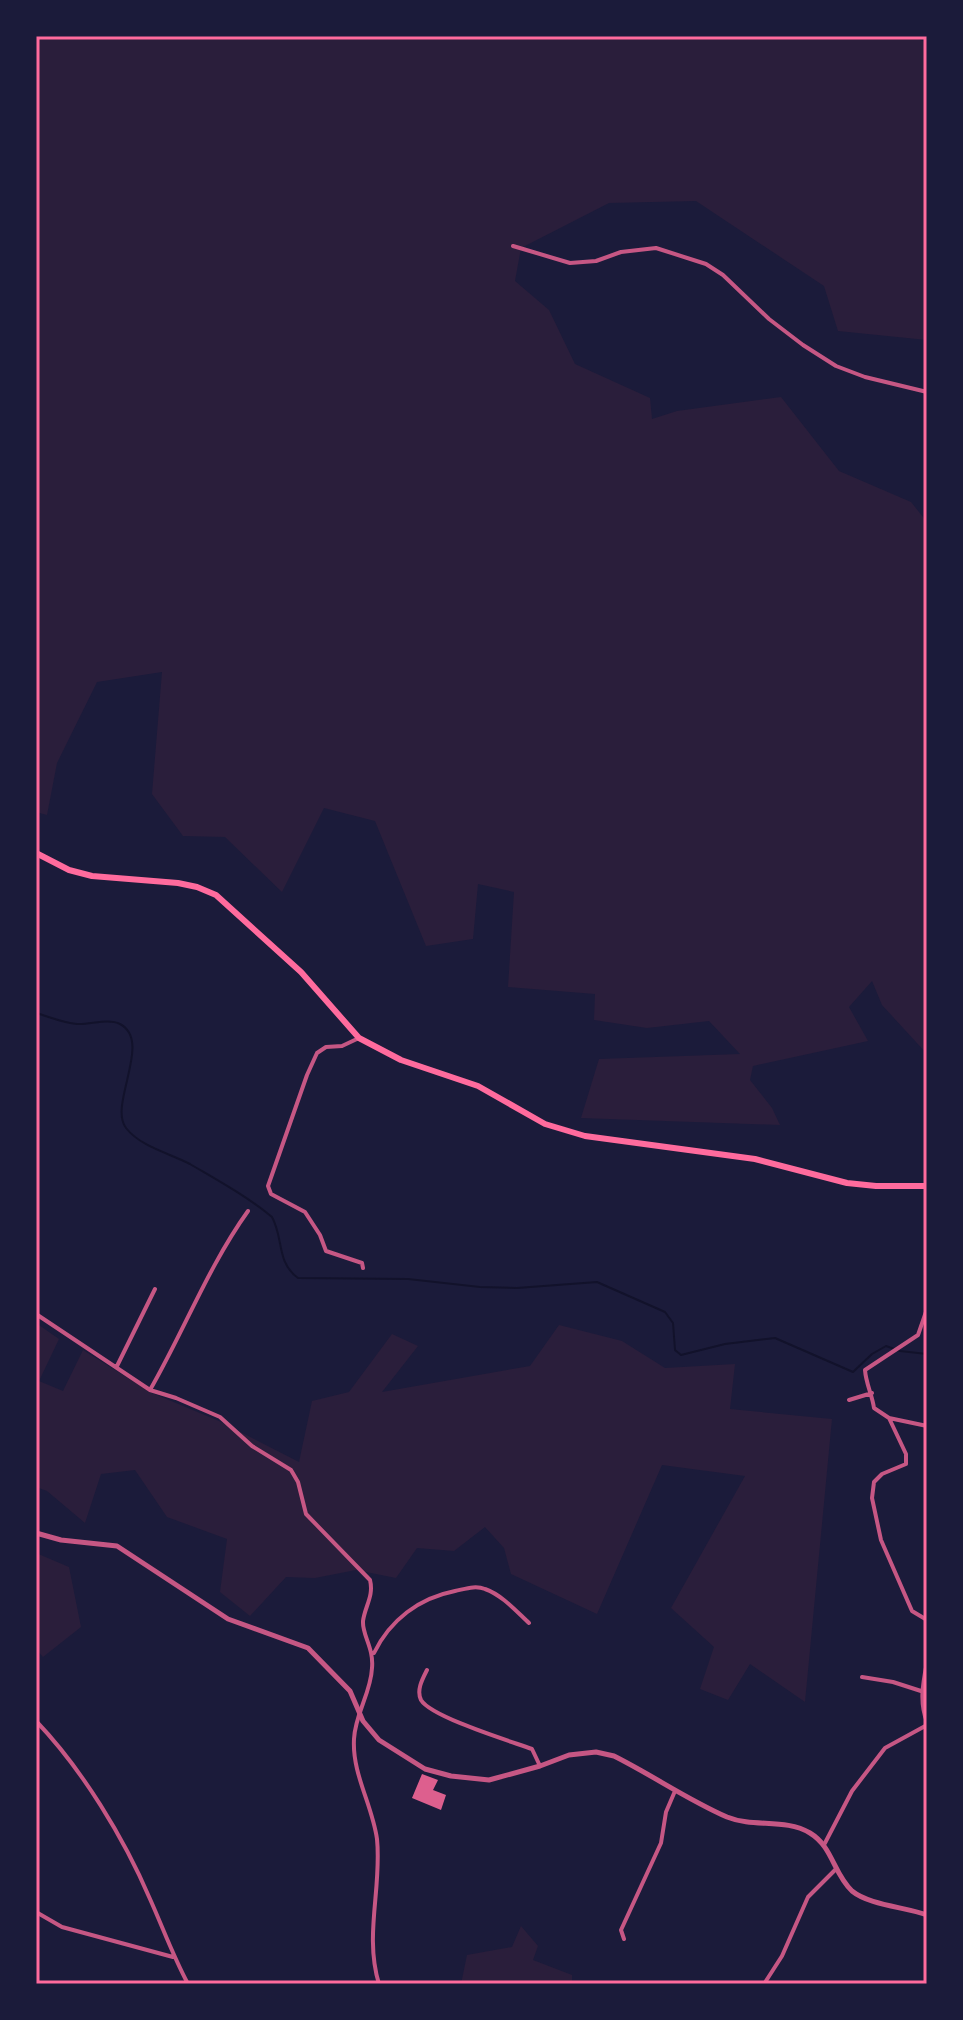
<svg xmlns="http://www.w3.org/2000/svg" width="963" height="2020" font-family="'Source Sans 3',sans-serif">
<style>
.green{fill:#2a1e3b}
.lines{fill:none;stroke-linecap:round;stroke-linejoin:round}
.stream{stroke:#12122b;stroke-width:2}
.building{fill:#dd5f8e}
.minor{stroke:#c65784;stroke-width:4}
.tertiary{stroke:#c65784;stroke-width:5}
.secondary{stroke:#ff6b9d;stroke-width:6}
.neatline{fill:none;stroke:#ff6b9d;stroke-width:3}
</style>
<rect width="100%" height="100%" fill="#1b1b3a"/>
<path class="green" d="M36,36H488L492,39L507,36H912L927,43V340L838,331L824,286L696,201L609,203L521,248L515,281L549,310L575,364L650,398L652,419L677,411L781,397L839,471L911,502L927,522V1054L882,1005L872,981L849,1007L868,1041L753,1066L750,1080L772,1108L780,1125L581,1118L599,1059L740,1054L709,1021L647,1028L594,1020L595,994L508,987L514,892L478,884L473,939L426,946L375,821L324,808L282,892L225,837L183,836L152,794L162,672L97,682L57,763L47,815L36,812Z
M36,1323L59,1339L39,1381L63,1391L83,1350L152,1393L219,1421L299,1462L312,1401L349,1392L392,1334L418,1346L382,1392L530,1366L559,1325L622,1341L665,1368L735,1364L730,1409L832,1419L805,1702L750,1664L728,1700L700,1689L714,1647L671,1608L745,1476L662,1465L597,1614L511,1574L504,1548L485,1527L454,1551L417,1548L396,1578L356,1570L315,1578L286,1577L250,1616L220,1592L227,1539L167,1517L135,1470L101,1474L85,1523L47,1491L36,1487Z
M36,1553L69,1567L81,1627L43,1657L36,1649Z
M521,1926L538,1946L533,1960L572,1975V1984H461L467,1955L512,1947Z"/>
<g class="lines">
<path class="stream" d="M36,1013C50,1017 63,1023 77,1024C90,1025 108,1018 120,1024C153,1041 108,1105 126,1128C141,1147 169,1153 190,1164C217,1180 248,1197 272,1217C284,1239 276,1262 298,1278L408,1279L480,1287L517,1288L597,1282L665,1312L673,1323L675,1350L681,1355L725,1344L775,1338L853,1372L872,1354L886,1346L900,1351L927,1354"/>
</g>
<path class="building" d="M422,1774L438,1780L433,1790L446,1795L441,1810L412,1798Z"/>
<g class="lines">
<path class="minor" d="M513,246L570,263L596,261L621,252L656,248L706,264L723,275L769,319L803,345L836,366L865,377L927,392
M359,1038L342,1046L326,1047L317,1053L307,1075L268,1186L271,1194L305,1212L320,1235L326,1251L362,1263L363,1268
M927,1309L918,1335L865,1370C866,1384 872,1394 874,1408L889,1418L927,1426
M36,1314L150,1390L176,1398L220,1417L252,1446L291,1470L298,1482L306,1514L370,1580C374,1596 365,1606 363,1621C362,1635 374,1648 372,1668C371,1693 355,1714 354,1739C352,1774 372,1804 377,1839C382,1888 364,1935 379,1984
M117,1366L155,1289
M150,1390C184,1331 208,1267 248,1211
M849,1400L872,1393
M889,1418L906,1454V1464L882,1474L874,1482L872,1498L881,1540L912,1611L927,1620
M374,1653C390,1620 419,1598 455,1591C465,1589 475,1585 485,1589C502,1595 516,1611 529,1623
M927,1662C923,1683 919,1702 927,1722
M427,1670C423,1678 416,1690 421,1700C431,1717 510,1741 532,1749L540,1766
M862,1677L893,1682L921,1691
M36,1721C82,1769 124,1838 150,1899C163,1928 173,1956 188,1984
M825,1843L852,1791L885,1748L927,1725
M36,1912L62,1927L173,1957
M624,1939L621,1930L661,1843L666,1812L675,1791
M764,1984L782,1956L808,1897L836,1869"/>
<path class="tertiary" d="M36,1533L61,1540L117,1546L228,1619L308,1648L350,1691L363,1721L379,1740L425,1769L451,1776L489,1780L540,1766L569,1755L596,1752L614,1756C652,1775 688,1800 727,1817C754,1828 785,1818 810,1833C833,1847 833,1873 852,1891C869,1905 905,1907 927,1915"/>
<path class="secondary" d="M36,853L69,870L92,876L178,883L197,887L216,895L301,972L359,1038L401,1060L478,1086L545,1124L585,1136L755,1159L847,1183L876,1186H927"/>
</g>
<rect width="963" height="2020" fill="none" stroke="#1b1b3a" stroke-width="76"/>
<rect x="38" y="38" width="887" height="1944" class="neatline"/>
</svg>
